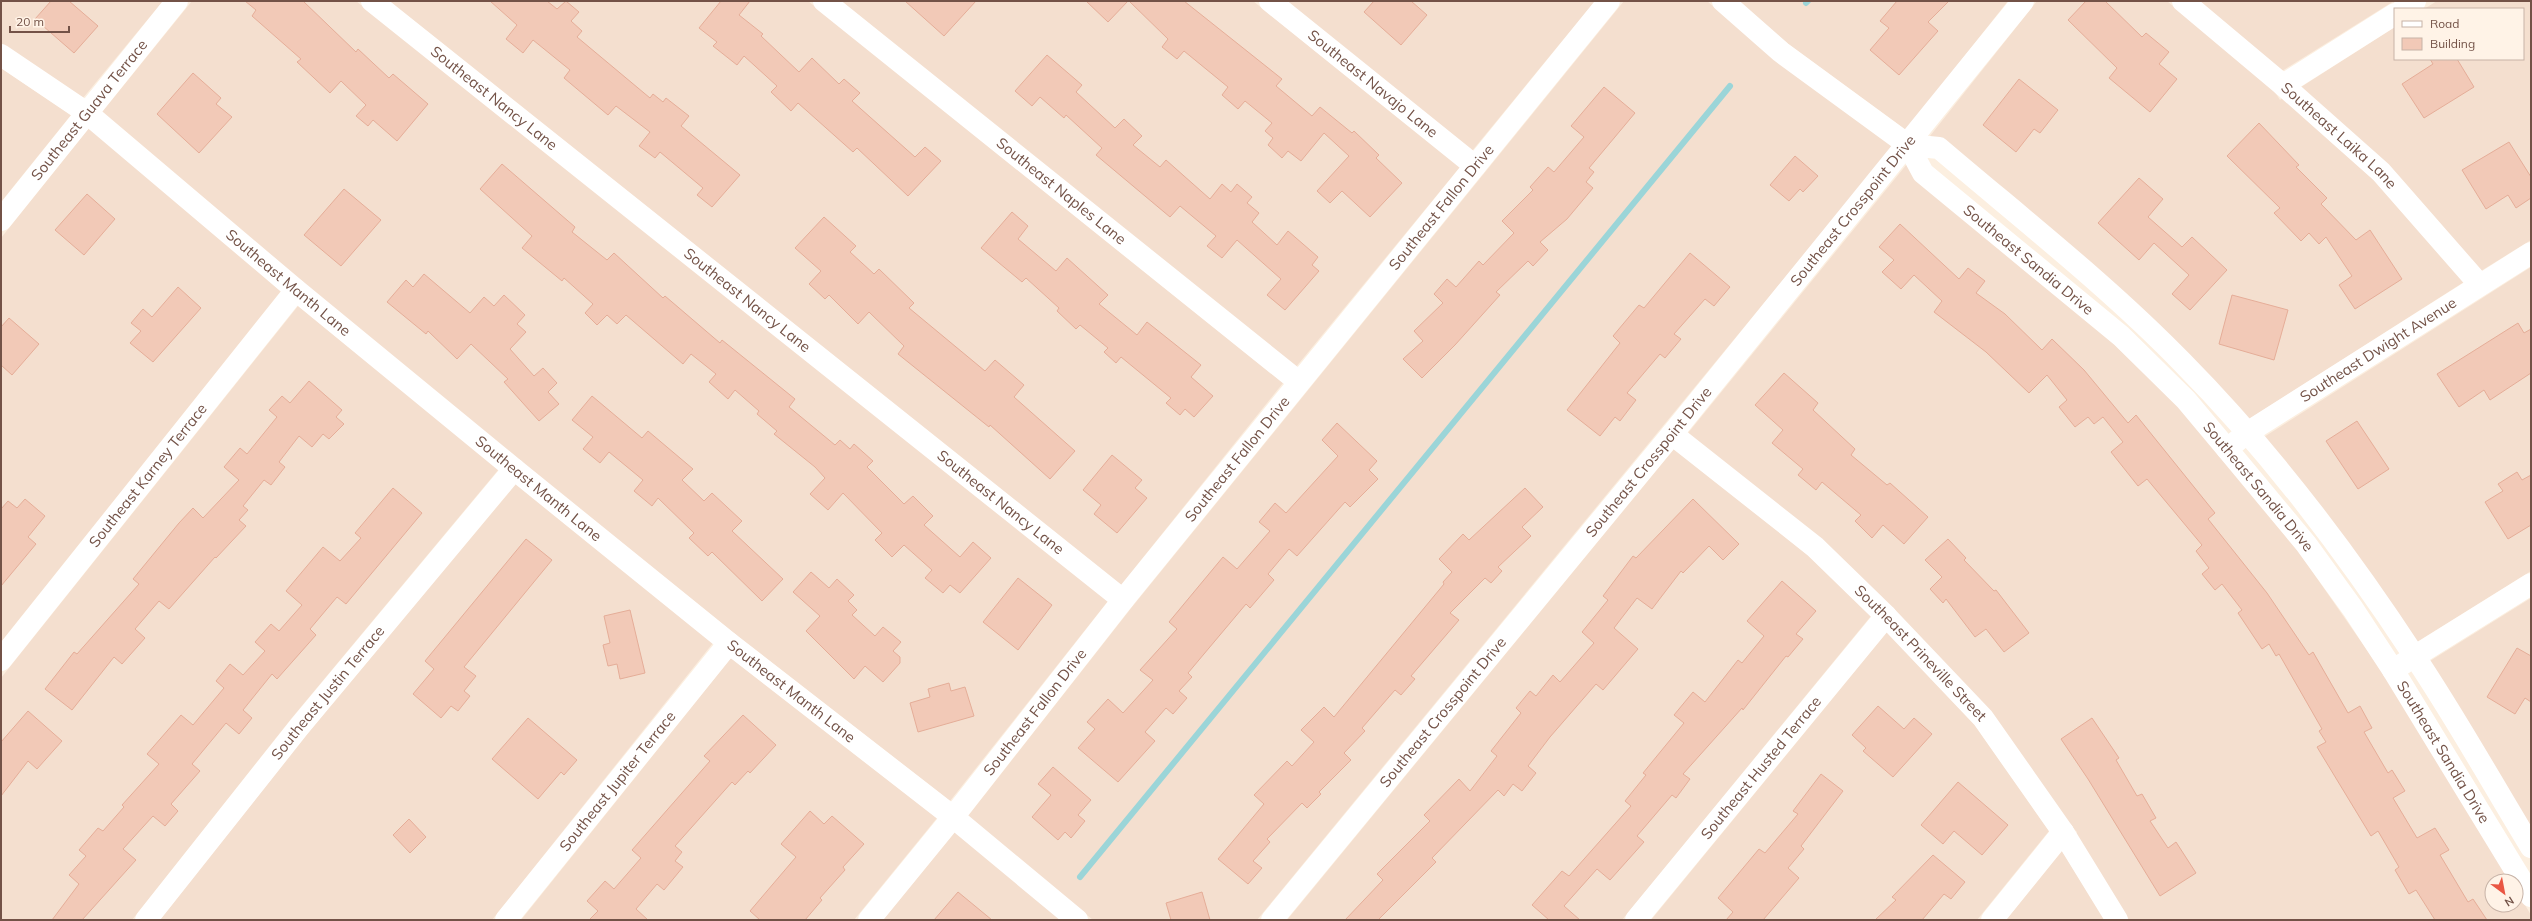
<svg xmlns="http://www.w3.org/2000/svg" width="2532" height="921" font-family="Mulish,sans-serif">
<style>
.residential{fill:#f4dfcf}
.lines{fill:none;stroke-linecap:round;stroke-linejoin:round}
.stream{stroke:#9bd5d8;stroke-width:6}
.building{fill:#f2c9b7;stroke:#e5ad98}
.street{stroke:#fff;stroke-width:22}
.secondary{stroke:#fff;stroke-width:22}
.labels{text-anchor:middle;stroke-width:3;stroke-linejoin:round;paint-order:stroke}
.street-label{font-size:15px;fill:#735247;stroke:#fff3e7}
</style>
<rect width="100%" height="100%" fill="#fcefe0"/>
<path class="residential" d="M1,1H163L83,98L1,43Z
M192,1H356L1108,601L950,801L735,634L520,461L302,282L102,112Z
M389,1H808L1283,383L1121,585Z
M841,1H1253L1460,167L1296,367Z
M1286,1H1595L1472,151Z
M1624,1H1707L1775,60L1893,146L1257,920H1093L968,816L1132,607Z
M1739,1H2008L1906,130L1787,43Z
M2037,1H2167L2275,92L2280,100L2282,98L2374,180L2464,282L2249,419L1930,136Z
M2199,1H2394L2282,71Z
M2437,1H2531V240L2481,271L2301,87L2395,27V59H2523V9H2424Z
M1,68L71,115L1,202Z
M89,128L281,291L1,642V238Z
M1907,164L2114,344L2179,407L2298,551L2385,676L2510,881H2492V905H2516V890L2531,915V920H2129L2076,834L2077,832L2070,825L1991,712L1688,433Z
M2531,267V571L2417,642L2264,437Z
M298,306L499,469L291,719L132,920H1V678Z
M1674,449L1809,556L1871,616L1622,920H1287Z
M516,484L713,643L492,920H160L307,734Z
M2531,598V827L2430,661Z
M1887,632L1975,725L2049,831L1977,920H1651Z
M731,658L937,818L854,920H521Z
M955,832L1061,920H883Z
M2062,851L2105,920H2006Z"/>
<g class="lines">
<path class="stream" d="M1806,3L1808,1
M1080,877L1730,86"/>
</g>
<path class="building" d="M51,1H69L98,26L74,53L35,19Z
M245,1H303L356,52L358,49L389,78L393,74L428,104L397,141L373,120L368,126L356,116L366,105L341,81L330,93L297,62L301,59L252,16L256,10Z
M490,1H547L557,9L566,1L579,12L571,21L582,31L577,37L650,98L653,94L663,102L666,98L689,116L681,126L740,175L712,207L697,195L703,188L660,152L655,158L639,146L650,132L616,106L608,115L564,78L570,70L533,40L523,53L506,39L517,25Z
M721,1H750L739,15L763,34L761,36L799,72L812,58L839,84L844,79L860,93L852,101L915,157L925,147L941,161L908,196L857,148L853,152L798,103L791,111L771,92L777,86L744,56L737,65L713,46L717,42L699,28Z
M905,1H976L944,36Z
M1086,1H1128L1108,22Z
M1129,1H1184L1282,79L1276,86L1312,116L1320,107L1352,133L1354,131L1379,155L1376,158L1402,183L1370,217L1342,191L1330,203L1317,191L1349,156L1324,133L1301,161L1288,151L1282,158L1268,145L1273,138L1265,131L1272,123L1245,101L1238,109L1222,95L1228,87L1184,51L1177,59L1162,47L1168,39Z
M1374,1H1411L1427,15L1401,45L1364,12Z
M1897,1H1949L1928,22L1938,31L1899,75L1870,50L1889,28L1880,21Z
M2086,1H2105L2142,37L2146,33L2169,52L2159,64L2177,79L2150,112L2109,78L2117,68L2068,20Z
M1047,55L1082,85L1076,92L1115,128L1124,119L1142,136L1133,145L1160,167L1166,160L1210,199L1222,184L1231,192L1237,184L1252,197L1247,203L1259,213L1252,222L1277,245L1288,231L1318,257L1312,265L1319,271L1285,310L1267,295L1281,279L1237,240L1222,258L1207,246L1216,236L1180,206L1170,217L1096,155L1102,148L1066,115L1064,118L1040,97L1032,106L1015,91Z
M2430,59H2457L2474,87L2424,118L2402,84L2433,64Z
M193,73L221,98L216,104L232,117L199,153L157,114Z
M2019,79L2058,110L2040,133L2034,129L2016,152L1983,125Z
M1604,87L1635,113L1589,168L1594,172L1586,182L1593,188L1567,219L1540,242L1548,250L1533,266L1528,261L1496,292L1500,295L1455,345L1422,378L1403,359L1423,341L1414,331L1443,303L1434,294L1447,279L1456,287L1479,261L1483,265L1514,233L1502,221L1533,190L1530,187L1548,167L1554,172L1584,137L1571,126Z
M2259,123L2299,165L2296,167L2327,198L2321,204L2356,240L2370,230L2402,279L2355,309L2339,285L2352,276L2326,237L2319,244L2309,233L2301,241L2274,213L2280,208L2227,156Z
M2509,142L2531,177V198L2516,208L2508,195L2486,209L2462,170Z
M1795,156L1818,176L1803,192L1800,189L1789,201L1770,185Z
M502,164L575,227L572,232L607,260L614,253L663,298L665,296L720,343L722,340L795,399L789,407L835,445L840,440L850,449L854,444L873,461L867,467L904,504L913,496L933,516L924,525L960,557L973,542L991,558L960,593L950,585L943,593L925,578L932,570L904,545L892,557L875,540L882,533L843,493L828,510L810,494L825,478L815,467L774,434L777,431L757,414L759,411L735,390L728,399L709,382L716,374L691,354L683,364L626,315L617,324L607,315L597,325L585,313L593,304L564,278L562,281L522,248L532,236L480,189Z
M2139,178L2163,199L2148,217L2182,247L2192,237L2227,270L2190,310L2172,294L2189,275L2154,243L2139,260L2098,223Z
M344,189L381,220L341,266L304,235Z
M87,194L115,219L84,255L55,230Z
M1012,212L1028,226L1018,239L1056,271L1067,258L1108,295L1099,304L1137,335L1147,322L1201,365L1191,377L1213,396L1194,417L1185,409L1180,415L1166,403L1171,398L1121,357L1116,363L1104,352L1108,348L1080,325L1076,329L1057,311L1059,308L1026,278L1022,282L981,248Z
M824,217L856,246L850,252L874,274L879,269L914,303L909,308L985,371L995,360L1024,385L1014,397L1075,451L1050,479L990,425L989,427L898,354L904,346L869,312L858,324L829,295L825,299L809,284L821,271L795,248Z
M1900,224L1959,279L1968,268L1985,281L1976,293L2005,314L2042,350L2052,339L2084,370L2128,423L2136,415L2215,513L2208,519L2267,593L2309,655L2313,652L2348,713L2360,706L2372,728L2364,732L2388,773L2392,770L2405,791L2393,798L2417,838L2435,828L2449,850L2440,855L2468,902L2473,899L2487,920H2435L2416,890L2409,894L2395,870L2399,867L2378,831L2371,836L2317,747L2326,742L2319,731L2322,729L2279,654L2276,656L2269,644L2262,649L2238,613L2242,610L2222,584L2215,590L2202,574L2209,568L2196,551L2202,545L2147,479L2138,486L2111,452L2123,442L2103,417L2094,424L2088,417L2075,427L2059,407L2067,400L2047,375L2029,393L1986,352L1934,312L1942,301L1914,275L1901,289L1882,272L1894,260L1879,247Z
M1690,253L1730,287L1714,306L1705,299L1674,334L1681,339L1665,358L1660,354L1627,393L1636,400L1620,421L1615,417L1600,436L1567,410L1620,343L1613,336L1639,305L1644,308Z
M424,274L470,313L484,297L494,306L504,295L525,315L517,324L526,332L510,349L534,376L543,368L557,383L548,392L559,404L539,421L504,382L508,379L471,344L457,359L428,331L426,334L387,302L406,280L413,287Z
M178,287L201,308L153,362L130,343L141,331L131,323L143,309L152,317Z
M2232,295L2288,310L2274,360L2219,344Z
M9,318L39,344L12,375L1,365V327Z
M2518,323L2524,333L2531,329V373L2490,400L2484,390L2459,407L2437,374Z
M1784,373L1818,403L1813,410L1855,449L1851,455L1887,485L1890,483L1928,517L1904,544L1883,525L1872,538L1855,521L1861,515L1822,482L1816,490L1798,475L1803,469L1772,443L1783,430L1755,405Z
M309,381L342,410L336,417L344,424L329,439L323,434L312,447L299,436L279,462L285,467L271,485L264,480L243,506L248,510L239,520L246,526L216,558L215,557L169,609L159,601L135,629L145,638L122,664L114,657L72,710L45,689L74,652L77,654L139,584L133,579L179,523L193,508L203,518L239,480L224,467L240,448L247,454L277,417L269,410L282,396L290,403Z
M592,396L642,438L648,431L693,469L682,480L704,501L712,493L742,521L732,531L783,579L762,601L712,552L708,556L689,538L694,533L658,498L652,506L634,491L643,480L609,452L600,463L583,449L593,437L572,420Z
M2357,421L2389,469L2358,489L2326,441Z
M1337,423L1377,461L1369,470L1378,479L1350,507L1345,502L1297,556L1289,549L1268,574L1274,580L1250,608L1246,604L1188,673L1192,677L1179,691L1187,698L1173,714L1166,708L1145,732L1155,741L1118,782L1078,748L1095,729L1087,722L1108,699L1123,713L1153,680L1140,670L1177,629L1169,622L1223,557L1237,569L1270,531L1259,522L1275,503L1286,513L1338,456L1322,440Z
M1112,455L1142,480L1135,488L1147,498L1117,533L1094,514L1101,505L1083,490Z
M2517,472L2522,480L2531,475V525L2508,539L2485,502L2503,491L2498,484Z
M393,488L422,513L346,604L337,597L310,629L316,635L277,679L272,674L243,710L252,718L239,734L226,723L192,764L200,771L171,804L178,811L165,826L153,816L123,849L136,860L82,920H52L79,884L69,875L86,856L79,850L98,828L103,831L124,807L122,805L159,764L147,754L181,715L193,725L224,688L216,681L230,664L243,675L265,651L255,642L271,624L279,631L302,605L286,591L323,547L340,561L361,538L355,533Z
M1525,488L1543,507L1522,527L1531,536L1498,567L1502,571L1491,583L1485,578L1450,613L1459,620L1411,676L1415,679L1401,695L1395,690L1362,728L1365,731L1344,753L1351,760L1319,792L1321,794L1307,808L1302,803L1267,839L1270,842L1253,861L1262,868L1248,884L1218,859L1264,804L1254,795L1287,761L1292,766L1314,742L1301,730L1324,707L1334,717L1444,584L1443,582L1452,572L1439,559L1463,534L1469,540Z
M25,499L45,516L28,537L36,544L1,586V509L8,501L17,508Z
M1693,499L1739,544L1723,560L1709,546L1683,573L1681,571L1652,609L1637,598L1614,628L1638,649L1603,690L1596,684L1550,737L1528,766L1536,773L1522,791L1513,784L1504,796L1498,790L1432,858L1436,862L1378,920H1345L1383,880L1377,874L1430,821L1424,815L1459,779L1470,791L1497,756L1491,751L1521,713L1516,708L1530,691L1536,696L1553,675L1560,682L1594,643L1582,632L1608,600L1603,596L1633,556L1636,558Z
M526,539L552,560L464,667L476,676L464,691L470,696L458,711L451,706L441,718L413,694L434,669L425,661Z
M1948,539L1966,558L1964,560L1994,591L1996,590L2029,633L2004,652L1986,629L1975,637L1946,599L1943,603L1930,589L1942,577L1925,560Z
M811,572L829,588L837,579L854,595L848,601L857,610L852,615L875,636L883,627L901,642L893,651L900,657V663L883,682L865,666L854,679L806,631L820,616L793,592Z
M1018,578L1052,605L1018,650L983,622Z
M1782,581L1816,611L1796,634L1803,639L1788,657L1786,656L1743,710L1742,708L1683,774L1690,779L1676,798L1672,795L1637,836L1644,842L1610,880L1597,869L1564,906L1580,920H1549L1532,905L1562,871L1569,876L1631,806L1625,801L1646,775L1643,773L1684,723L1674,715L1693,692L1705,702L1738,660L1742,663L1764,636L1747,621Z
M630,610L645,673L620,679L617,664L608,666L603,645L610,643L604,616Z
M2517,648L2531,656V702L2525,698L2515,714L2487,697Z
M949,683L951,691L965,687L974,716L918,732L910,703L930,697L928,689Z
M1878,706L1904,729L1914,718L1932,734L1893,777L1863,751L1866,748L1852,735Z
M28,711L62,741L37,769L28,761L1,796V742Z
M743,715L776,745L750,773L748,771L735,785L732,782L675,846L682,852L675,861L683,867L664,890L657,884L636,909L648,920H589L598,911L587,901L605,881L614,889L641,858L632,850L710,761L704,756Z
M528,718L577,760L564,775L561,772L538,799L492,759Z
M2092,718L2119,758L2116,760L2137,796L2142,794L2156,818L2150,821L2168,848L2176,842L2196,873L2160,896L2088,779L2061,739Z
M1053,767L1091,800L1078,815L1085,821L1071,838L1065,832L1058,840L1032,817L1051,795L1038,784Z
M1821,774L1843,791L1801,846L1804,849L1788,868L1799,878L1763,920H1726L1733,912L1718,898L1759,849L1765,853L1798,814L1793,811Z
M1958,782L2008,825L1982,855L1954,831L1943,844L1921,825Z
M810,811L824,824L832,816L864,844L843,867L845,870L820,898L822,900L805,920H760L750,911L796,857L781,844Z
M409,819L426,837L410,853L393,835Z
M1933,855L1965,882L1951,899L1944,894L1922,920H1875L1896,900L1892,897Z
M958,892L992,920H934Z
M1202,892L1210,920H1171L1166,903Z"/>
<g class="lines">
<g class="street">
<path id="s1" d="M372,1L1123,600"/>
<path id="s2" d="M824,1L1299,382"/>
<path id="s3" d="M1270,1L1475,166"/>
<path id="s4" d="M2183,1L2283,85L2381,172L2480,285"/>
<path d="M2403,9L2415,1"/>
<path id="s5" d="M1,55L87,113L296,290L514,469L729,643L953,817L1077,920"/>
<path d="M2283,85L2395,14"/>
<path id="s6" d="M1,220L177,1"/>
<path id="s7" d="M1672,434L1815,547L1886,616L1983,718L2063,832L2117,920"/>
<path id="s8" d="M2227,449L2247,433L2531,253"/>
<path id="s9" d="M1,660L296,290"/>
<path d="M2393,670L2531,584"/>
<path id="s10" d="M146,920L299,727L514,469"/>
<path id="s11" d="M506,920L729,643"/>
<path id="s12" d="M869,920L953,817L1123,600L1609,1"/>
<path id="s13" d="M1272,920L1672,434L2023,1"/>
<path id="s14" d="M1636,920L1886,616"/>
<path d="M1992,920L2063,832"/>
</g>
<g class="secondary">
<path id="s15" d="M1723,1L1781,52L1908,145L1923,173L2121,336L2186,400L2227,449L2306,544L2353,609L2393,670L2531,896"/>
<path d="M1908,145L1939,148C2021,218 2107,285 2182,362C2270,451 2347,553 2415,657C2456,718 2492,783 2531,847"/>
</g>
</g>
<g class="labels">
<g class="street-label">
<text dy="5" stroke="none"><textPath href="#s3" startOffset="132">Southeast Navajo Lane</textPath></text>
<text dy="5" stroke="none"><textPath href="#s1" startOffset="156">Southeast Nancy Lane</textPath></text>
<text dy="5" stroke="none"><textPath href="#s6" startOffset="141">Southeast Guava Terrace</textPath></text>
<text dy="5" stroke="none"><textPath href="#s4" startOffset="206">Southeast Laika Lane</textPath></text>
<text dy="5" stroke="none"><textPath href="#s2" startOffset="304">Southeast Naples Lane</textPath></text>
<text dy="5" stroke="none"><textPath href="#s12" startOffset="914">Southeast Fallon Drive</textPath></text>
<text dy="5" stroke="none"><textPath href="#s13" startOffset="917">Southeast Crosspoint Drive</textPath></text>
<text dy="5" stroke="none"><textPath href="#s15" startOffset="403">Southeast Sandia Drive</textPath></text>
<text dy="5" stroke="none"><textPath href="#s5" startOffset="367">Southeast Manth Lane</textPath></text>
<text dy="5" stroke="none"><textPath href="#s1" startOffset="480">Southeast Nancy Lane</textPath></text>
<text dy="5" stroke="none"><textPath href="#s8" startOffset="181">Southeast Dwight Avenue</textPath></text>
<text dy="5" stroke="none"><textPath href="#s12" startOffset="590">Southeast Fallon Drive</textPath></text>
<text dy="5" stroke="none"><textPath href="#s13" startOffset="593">Southeast Crosspoint Drive</textPath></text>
<text dy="5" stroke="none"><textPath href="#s9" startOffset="236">Southeast Karney Terrace</textPath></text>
<text dy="5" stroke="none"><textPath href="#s15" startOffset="727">Southeast Sandia Drive</textPath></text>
<text dy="5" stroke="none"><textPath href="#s5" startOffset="691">Southeast Manth Lane</textPath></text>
<text dy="5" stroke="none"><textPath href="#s1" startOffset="804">Southeast Nancy Lane</textPath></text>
<text dy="5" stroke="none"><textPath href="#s7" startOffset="332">Southeast Prineville Street</textPath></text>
<text dy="5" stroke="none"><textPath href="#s5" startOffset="1015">Southeast Manth Lane</textPath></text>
<text dy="5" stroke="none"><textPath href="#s10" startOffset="291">Southeast Justin Terrace</textPath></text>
<text dy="5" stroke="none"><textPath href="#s12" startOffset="266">Southeast Fallon Drive</textPath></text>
<text dy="5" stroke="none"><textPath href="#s13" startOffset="269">Southeast Crosspoint Drive</textPath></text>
<text dy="5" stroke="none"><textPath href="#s15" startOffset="1051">Southeast Sandia Drive</textPath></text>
<text dy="5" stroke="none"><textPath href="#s14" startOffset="197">Southeast Husted Terrace</textPath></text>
<text dy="5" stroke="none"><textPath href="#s11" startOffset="178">Southeast Jupiter Terrace</textPath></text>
</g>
</g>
<rect width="2532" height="921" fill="none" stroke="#735247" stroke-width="4"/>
<rect x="2394" y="8" width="130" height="52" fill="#fff3e7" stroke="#c7b3a7"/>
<rect x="2402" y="21" width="20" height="6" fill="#ffffff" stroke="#c7b3a7"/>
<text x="2430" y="28" font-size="12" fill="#735247">Road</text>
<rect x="2402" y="38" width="20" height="12" fill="#f2c9b7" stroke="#c7b3a7"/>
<text x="2430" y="48" font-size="12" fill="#735247">Building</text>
<g transform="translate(2504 893) rotate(148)"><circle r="19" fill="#fff3e7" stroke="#c7b3a7"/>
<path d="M0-3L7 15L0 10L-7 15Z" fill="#e95643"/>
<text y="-6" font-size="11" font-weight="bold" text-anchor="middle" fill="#735247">N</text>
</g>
<path d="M10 26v6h59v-6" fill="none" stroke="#735247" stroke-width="2"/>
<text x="16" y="26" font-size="12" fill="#735247" stroke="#fff3e7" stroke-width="3" paint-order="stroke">20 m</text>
</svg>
